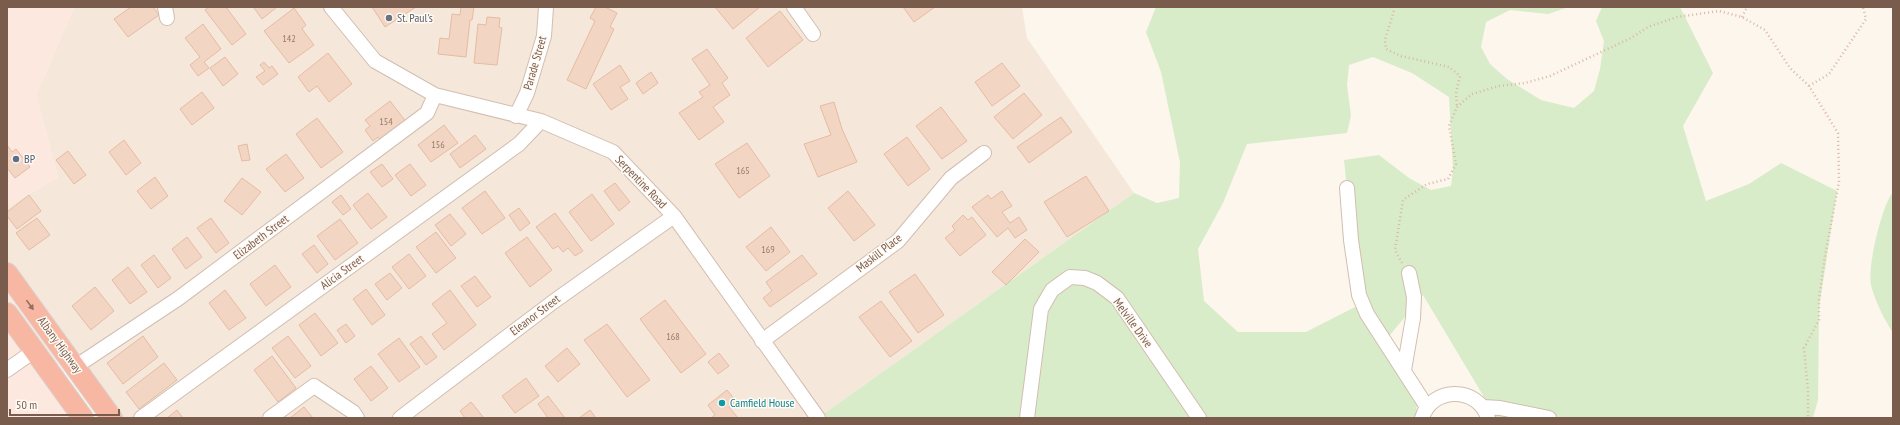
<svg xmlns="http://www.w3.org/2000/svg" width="1900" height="425" font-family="'PT Sans Narrow',sans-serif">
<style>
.residential{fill:#f5e8da}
.commercial{fill:#fde8e0}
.green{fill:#d8ecc9;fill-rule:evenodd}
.building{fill:#f3d5c3;stroke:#e6bba3}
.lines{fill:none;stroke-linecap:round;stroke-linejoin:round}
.minor-casing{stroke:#d1beb0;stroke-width:16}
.highway-casing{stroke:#dad1cd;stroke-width:22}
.path{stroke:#d9b8a5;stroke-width:2.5;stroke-dasharray:1 3;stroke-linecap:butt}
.minor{stroke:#fff;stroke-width:14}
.highway{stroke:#f7b7a3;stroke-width:20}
.oneway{fill:#936e5e}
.worship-dot{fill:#6b7280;stroke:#fffaf3;stroke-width:1.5}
.service-dot{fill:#5c6f8a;stroke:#fffaf3;stroke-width:1.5}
.culture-dot{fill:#0f9aa8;stroke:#fffaf3;stroke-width:1.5}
.labels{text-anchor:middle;stroke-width:3;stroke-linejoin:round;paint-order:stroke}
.number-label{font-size:10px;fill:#987a6a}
.worship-label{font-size:12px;fill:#5b616d;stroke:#fffaf3;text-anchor:start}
.street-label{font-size:12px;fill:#7a5c4d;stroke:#fffaf3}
.service-label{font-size:12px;fill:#4e5e75;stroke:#fffaf3;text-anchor:start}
.culture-label{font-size:12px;fill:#0d838f;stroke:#fffaf3;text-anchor:start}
</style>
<rect width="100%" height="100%" fill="#fdf6ec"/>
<path class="residential" d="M74,7H1022L1027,38L1134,193L818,418H99L7,290V207L58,177L36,95Z"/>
<path class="commercial" d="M7,7H74L36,95L58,177L7,207Z
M7,290L32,324L94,418H7Z"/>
<path class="green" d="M1156,7H1569L1548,14L1510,10L1486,22L1481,47L1490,64L1507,79L1541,100L1574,108L1594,91L1600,69L1604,41L1596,21L1602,7H1680L1713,73L1683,126L1706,201L1749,184L1781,163L1837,191L1819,308L1818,400L1813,418H1493L1484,397L1423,295L1385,341L1362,310L1417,405L1415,418H818L1134,193L1157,203L1179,198L1180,162L1161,72L1146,32ZM1373,57L1412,73L1449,97L1453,170L1451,186L1431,190L1409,178L1379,155L1344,160L1359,305L1306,332H1238L1204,301L1198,249L1223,203L1247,144L1347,133L1351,116L1347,85L1349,65Z
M1893,192V333C1884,319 1875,301 1871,285C1867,267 1882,205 1893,192Z"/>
<path class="building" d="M131,7H153L159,15L128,37L114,19Z
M209,7H226L246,34L232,45L205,10Z
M256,7H277L262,19L254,8Z
M372,7H416L385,27Z
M461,7H474L472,20H470L466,57L438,54L440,38L449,39L452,14L460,15Z
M596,7H605L617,13L610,27L614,29L586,89L567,80L595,21L590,18Z
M715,7H760L733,29Z
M903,7H935L914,22Z
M294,8L306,25L302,29L314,45L289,63L264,31Z
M780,11L803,40L768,67L746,38Z
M487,17L500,18L499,27L502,28L497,65L474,63L478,24L486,25Z
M203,24L221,49L204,62L209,68L198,76L190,65L200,57L185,38Z
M707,49L728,78L722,83L730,95L713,107L724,122L699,140L679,113L703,97L699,92L710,85L692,59Z
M328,53L352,84L329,102L317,86L309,92L298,77Z
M225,57L238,74L223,86L210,68Z
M264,62L269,68L272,66L278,74L263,85L256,77L265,71L260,65Z
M1002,63L1020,86L992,106L975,82Z
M620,65L630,81L620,87L628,99L611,110L593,84Z
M651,72L658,83L643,94L636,83Z
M202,92L214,108L192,125L180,109Z
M1024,93L1042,115L1013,139L994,117Z
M390,101L407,123L382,142L378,137L373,141L365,130L370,126L365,120Z
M834,102L842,129L857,162L818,177L804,144L831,135L820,106Z
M941,107L967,141L942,159L916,126Z
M1061,117L1072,132L1029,163L1017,147Z
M317,118L343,152L321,168L296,134Z
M444,125L458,143L431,162L418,145Z
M475,135L486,149L460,168L450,154Z
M907,137L930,169L908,186L884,154Z
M124,140L141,163L126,175L109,152Z
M747,143L770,176L739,198L715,164Z
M247,144L250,160L242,161L238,146Z
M7,145L12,152L16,149L30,167L15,178L7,168Z
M68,151L86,175L74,184L56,160Z
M286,154L304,178L285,192L266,169Z
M382,164L393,179L382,187L370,172Z
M410,164L426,185L411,196L395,175Z
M1086,176L1109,211L1067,237L1044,202Z
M155,177L168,196L151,209L137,191Z
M242,178L261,192L242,215L224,201Z
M615,183L630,202L619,211L604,191Z
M485,191L505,218L482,234L462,208Z
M848,191L875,225L854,241L828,208Z
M1002,191L1012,206L1002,212L1010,223L1019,217L1027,230L1015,238L1008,228L997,237L972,207L988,195L991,199Z
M368,193L387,217L371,229L353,205Z
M592,194L614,224L591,241L569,212Z
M29,195L41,211L17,229L7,216V212Z
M341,195L351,209L343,215L332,202Z
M519,208L530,223L520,231L509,215Z
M555,213L583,251L575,256L568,248L563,252L558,246L553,249L536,227Z
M450,214L466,234L451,246L435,225Z
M963,215L968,220L972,217L986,235L960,256L945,238L955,230L952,226Z
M37,218L50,235L29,250L16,233Z
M211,218L229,243L216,253L197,228Z
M340,219L358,243L335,260L317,236Z
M771,227L790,252L766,271L746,247Z
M436,232L456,258L436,273L416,247Z
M187,237L202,257L186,269L172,249Z
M527,237L552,270L530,287L505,253Z
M1025,239L1039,252L1006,285L992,272Z
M314,245L328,264L317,273L302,254Z
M409,254L426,276L409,289L392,267Z
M154,255L171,278L158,288L141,265Z
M802,255L817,274L770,307L763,298L772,291L766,282Z
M275,265L291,287L266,306L250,284Z
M128,267L147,292L130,304L112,280Z
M390,273L402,288L387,300L375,284Z
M915,274L944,315L918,333L889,292Z
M475,276L491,297L477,307L461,286Z
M95,287L114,311L91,330L72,306Z
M366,289L385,315L372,325L353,299Z
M225,290L246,318L229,330L209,303Z
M450,290L476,325L444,350L432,334L447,323L432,304Z
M665,300L706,354L681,373L640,319Z
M881,301L912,341L890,357L859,317Z
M315,313L338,343L321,356L299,325Z
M346,324L355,336L346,343L337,330Z
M607,324L650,380L627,397L584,340Z
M143,336L158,357L123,384L107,363Z
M288,336L311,366L295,378L272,348Z
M421,336L437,357L426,365L410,344Z
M399,338L420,367L399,382L378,354Z
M567,348L580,364L558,382L545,366Z
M719,353L729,366L718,374L708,362Z
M272,356L296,388L278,402L254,370Z
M164,363L177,380L139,409L126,392Z
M371,366L388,388L371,401L354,379Z
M526,378L539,396L515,413L502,396Z
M727,390L736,401L729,407L738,418H711L715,415L708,405Z
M548,396L565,418H548L538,404Z
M471,402L484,418H465L460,411Z
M304,407L313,418H290Z
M177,410L183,418H167Z
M590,410L596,418H579Z"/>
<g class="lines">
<g class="minor-casing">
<path id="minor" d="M165,7L167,18
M331,7L375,61L435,95L541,121L613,152L674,216L818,418
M794,7L813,34
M516,116L527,93L544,36L546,7
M1347,188L1351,240L1359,295L1367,314L1427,407
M762,341L898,241L951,178L984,153
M75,367L179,298L427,113L435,95
M7,370L34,351
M1404,370L1413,318L1414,297L1409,273
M1483,407L1500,408L1549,418
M141,418L519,144L541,121
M270,418L314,386L353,412L357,418
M400,418L553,302L674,216
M1027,418L1041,309L1052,290L1070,277L1085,278L1097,283L1117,298L1199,418
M1422,418C1432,386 1478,386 1488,418"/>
</g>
<g class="highway-casing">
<path id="highway" d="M7,273L112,418
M7,313L83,418"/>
</g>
<path class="path" d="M1395,7L1385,40L1386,49L1401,56L1449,67L1460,76L1456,93L1457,106
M1742,17L1747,7
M1809,86L1829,74L1866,19L1863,7
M1402,263L1395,250L1403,200L1427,184L1448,179L1456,164L1449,126L1457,107L1472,94L1499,86L1525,83L1550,76L1631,38L1648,27L1677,17L1719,11L1742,17L1765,30L1790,68L1809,86L1838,133L1839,182L1825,256L1819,299V320L1804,348L1808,391V418"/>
<use href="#minor" class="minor"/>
<use href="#highway" class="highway"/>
</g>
<defs><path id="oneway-solid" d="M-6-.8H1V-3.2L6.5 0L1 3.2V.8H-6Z"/></defs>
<use class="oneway" href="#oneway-solid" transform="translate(30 305) rotate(54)"/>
<circle class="worship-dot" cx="389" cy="18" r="4"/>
<circle class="service-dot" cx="16" cy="159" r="4"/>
<circle class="culture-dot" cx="722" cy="403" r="4"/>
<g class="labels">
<g class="number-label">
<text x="289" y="42">142</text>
<text x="386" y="125">154</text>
<text x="438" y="148">156</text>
<text x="743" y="174">165</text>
<text x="768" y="253">169</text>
<text x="673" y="340">168</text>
</g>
<g class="worship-label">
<text x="397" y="22">St. Paul's</text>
</g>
<g class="street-label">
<text transform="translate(535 63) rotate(-74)" y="4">Parade Street</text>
<text transform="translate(641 182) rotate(46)" y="4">Serpentine Road</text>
<text transform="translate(261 237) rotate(-37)" y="4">Elizabeth Street</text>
<text transform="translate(879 253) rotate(-38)" y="4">Maskill Place</text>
<text transform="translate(342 272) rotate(-36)" y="4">Alicia Street</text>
<text transform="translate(535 315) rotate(-37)" y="4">Eleanor Street</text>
<text transform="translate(1133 323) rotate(54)" y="4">Melville Drive</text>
<text transform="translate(60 345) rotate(54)" y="4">Albany Highway</text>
</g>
<g class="service-label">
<text x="24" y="163">BP</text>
</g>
<g class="culture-label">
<text x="730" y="407">Camfield House</text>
</g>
</g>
<rect width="1900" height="425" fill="none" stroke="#7a5c4d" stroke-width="16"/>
<path d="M10 409v6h109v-6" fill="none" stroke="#7a5c4d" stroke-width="2"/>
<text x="16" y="409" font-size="12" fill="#7a5c4d" stroke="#fffaf3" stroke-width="3" paint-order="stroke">50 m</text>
</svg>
